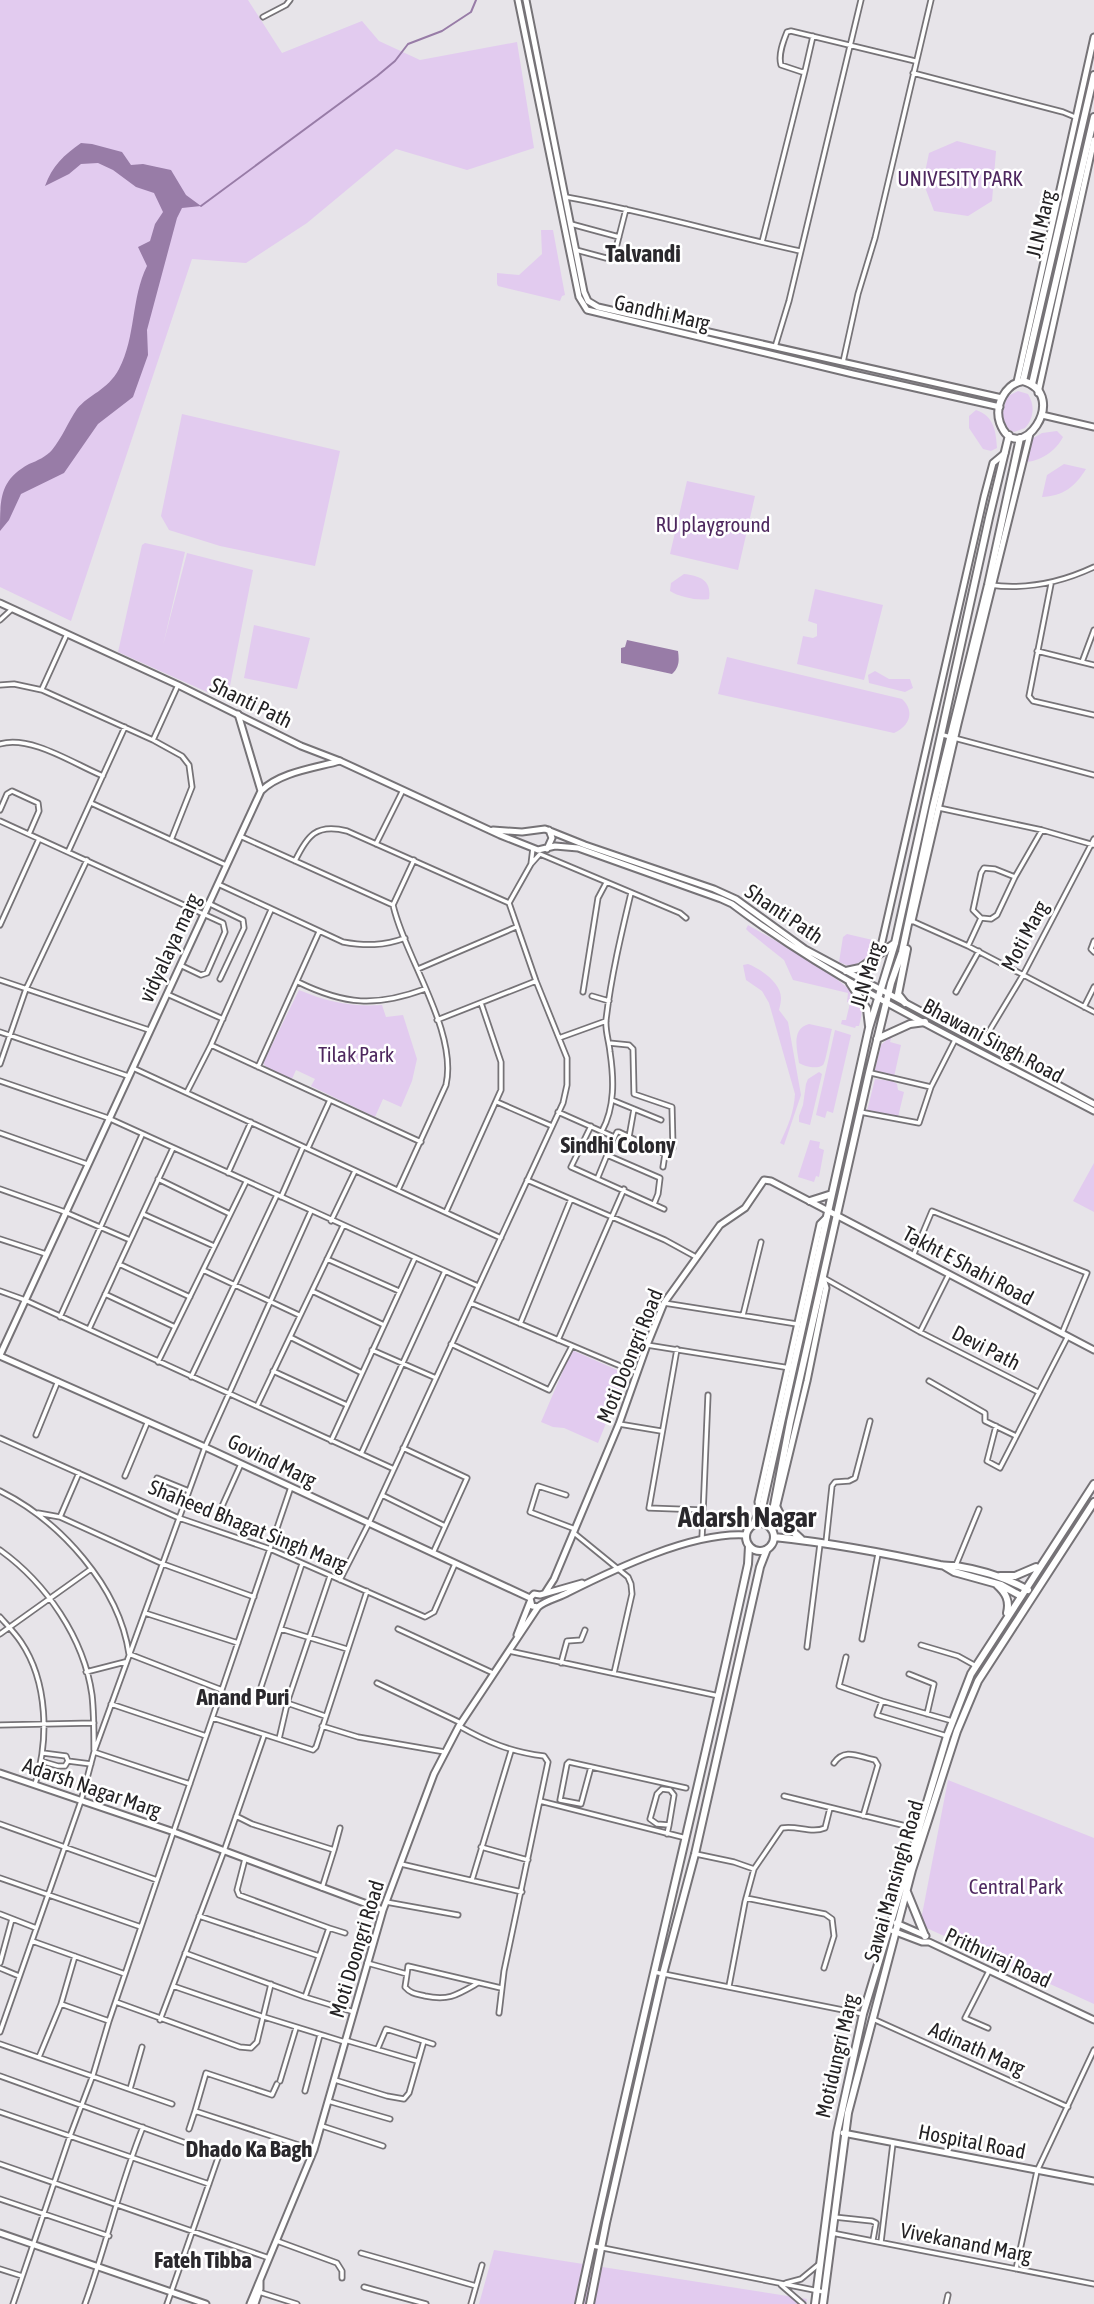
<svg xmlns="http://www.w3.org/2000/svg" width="1094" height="2304" font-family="'Asap Condensed',sans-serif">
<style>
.green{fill:#e2cbef}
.water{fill:#987ca7}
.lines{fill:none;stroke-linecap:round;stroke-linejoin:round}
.stream{stroke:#987ca7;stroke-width:2}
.minor-casing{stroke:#767377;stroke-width:7}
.tertiary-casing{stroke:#767377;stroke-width:9}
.secondary-casing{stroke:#767377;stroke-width:9}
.primary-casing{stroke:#767377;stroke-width:10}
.minor{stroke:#fff;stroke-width:3.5}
.tertiary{stroke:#fff;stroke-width:5}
.secondary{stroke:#fff;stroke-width:5}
.primary{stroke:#fff;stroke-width:6}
.labels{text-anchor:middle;stroke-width:5;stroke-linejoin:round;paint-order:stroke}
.park-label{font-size:21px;fill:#4e285f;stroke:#fff}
.street-label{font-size:21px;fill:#242224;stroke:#fff}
.neighbourhood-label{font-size:23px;font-weight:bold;fill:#2a282c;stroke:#fff}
.quarter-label{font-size:24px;font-weight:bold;fill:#2a282c;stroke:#fff}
.district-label{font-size:28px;font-weight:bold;fill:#2a282c;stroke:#fff}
</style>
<rect width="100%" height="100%" fill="#e7e4e9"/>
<path class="green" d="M0,0H248L282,53L362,21L379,41L420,60L517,42L534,148L467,170L396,149L307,223L246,263L192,259L71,621L0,587Z
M957,141L996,151L992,201L968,216L934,211L923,182L929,153Z
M541,230H553L565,295L562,296L560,301L498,286L497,284V273L519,275L542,254Z
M1018,391L1028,394C1035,405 1034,418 1025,428L1014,432C998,425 1002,410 1008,396Z
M976,410C994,416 996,431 997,448L991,451L983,449L969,428V416Z
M182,414L340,451L315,566L220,546L169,530L161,516Z
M1057,431L1063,437C1056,451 1040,462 1024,462L1030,440L1042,433Z
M1064,464L1086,469C1075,487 1063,496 1042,497L1047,475Z
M687,481L755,496L738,570L670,554Z
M145,543L185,552L163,645L187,553L253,570L227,701L118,652L142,545Z
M684,574C700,576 712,580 709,599C698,601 679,597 670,591L671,583Z
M815,589L883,605L864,680L797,664L803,636L813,638L817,636V624L808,621Z
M254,625L310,638L297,689L244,678Z
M727,657L902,699C915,711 910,726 894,733L718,694Z
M875,671L889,679H910L913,688L905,692L869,683L868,675Z
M748,925C771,939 854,982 860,1004C863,1011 861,1019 859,1026H856L855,1028L841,1024L842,1020H846L850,1003L847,1002L848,993L793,980L784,960L749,932L746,929Z
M847,934L877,941L874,954L851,967L839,962L843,937Z
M748,964C761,969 781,983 781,998C781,1002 780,1006 779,1010L788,1022L801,1095L784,1145L780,1143C788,1126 794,1112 795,1094L769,1003L762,991L746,980L743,965Z
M299,990C327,1002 352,1007 382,1005L386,1017L403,1015L417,1059L412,1081L401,1107L383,1099L375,1117L311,1086L315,1079L296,1070L292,1079L266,1067L263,1063Z
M809,1024L832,1029C830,1035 826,1062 823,1065C817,1070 804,1066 799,1063C797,1048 791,1029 809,1024Z
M835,1030L851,1035L833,1113L827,1111L825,1118L816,1115Z
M892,1035L890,1042L901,1045L894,1077L875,1070L881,1045Z
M819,1072L822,1074L810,1125L799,1122V1116L803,1105L806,1084L808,1079Z
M875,1079L892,1081L897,1084L898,1090L904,1092L898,1117L867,1111Z
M810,1140L820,1142L819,1148L824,1150L819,1177L816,1176L814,1182L798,1177Z
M1094,1163V1212L1073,1201Z
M572,1350L626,1374L598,1443L564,1428L553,1427L541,1422Z
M948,1780L1094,1838V2004L920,1925Z
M494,2250L807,2299L806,2304H479Z"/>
<path class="water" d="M81,143L92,144L122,152L131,165L143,164L171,170L186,195L201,206L182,208L177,218L147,330L148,355L133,397L98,424L64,473L21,494L9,520L0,531C0,498 0,480 29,464C37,461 47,456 52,450C62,438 68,422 77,409C89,394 107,391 119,369C136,337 131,298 147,266L138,247L150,241L155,224L163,212L154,193L136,187L113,170L98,163L81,164L69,174L45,186C52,166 64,155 81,143Z
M627,640L678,651C679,659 680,667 672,674L621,663V648L625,647Z"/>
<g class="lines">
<path class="stream" d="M201,206L377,76L395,61L408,44L442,31L471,12L476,0"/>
<g class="minor-casing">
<path id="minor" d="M263,17L286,5L290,0
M813,36L805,71L802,72L781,65C778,55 783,42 787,32L791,31L915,61
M913,73L1063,112L1075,117
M566,197C645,211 722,234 800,251
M571,224L619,237
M762,242L805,71
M576,250L606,258L614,256L626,209
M775,347L789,301L861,0
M843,362L858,294L875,238L931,0
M1051,584L1029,696L1033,701L1094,715
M990,585C1027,590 1060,583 1094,567
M0,620L12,609
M1037,651L1094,665
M1082,662L1094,630
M0,685L14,684L42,690L153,740L182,756L189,765L192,787L171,840
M42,689L67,634
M943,735L1094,775
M153,740L178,685
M0,744C31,735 74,764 103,776
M91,803L226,865
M939,808L1042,830L1094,845
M0,810L7,794L12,791L38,803L39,811L29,834
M0,821L223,923L225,932L207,973L201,975L180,965
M240,836L393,905
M376,844L403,790
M533,848L531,864L539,855
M68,852L125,727
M540,854L680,913L686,918
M295,861C307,836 316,823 347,831L509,903
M1015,877L995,869L984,868L981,873L973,910L981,918L991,919L997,915L1015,877L1042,830
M218,884L343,942C365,946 384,946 405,938
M208,903L243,920L244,928L220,979
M912,921L968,946L1094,1012
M0,925L39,839
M1094,941L1091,949L1094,952
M968,946L981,918
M418,969L516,927
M0,980L149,1030
M298,982C345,1005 376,1007 425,989
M583,992L598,898L606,883
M956,992L979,951
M167,994L223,1019
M592,996L609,1001
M1084,1007L1094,987
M437,1020L536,981
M0,1032L128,1076
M559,1038L606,1021
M609,1043L629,1045L633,1049L634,1094L672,1107L673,1148L669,1153L665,1154L663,1167
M982,1043L1023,975L1094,839
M211,1045L421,1142
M0,1064L26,989L87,860
M258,1067L319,932
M133,1068L501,1238
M871,1073L931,1087L955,1040
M0,1081L108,1118L478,1286
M187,1092L211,1045L271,910
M612,1100L661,1120
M497,1102L552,1126
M558,1112L612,1136L614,1138L598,1177
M860,1112L919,1123L931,1087
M591,1126L571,1167L664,1209
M602,1131C615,1107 614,1079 610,1052C609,1041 605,1031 606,1020C611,977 621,935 631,893
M0,1133L87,1164
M629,1137L634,1109
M614,1138L617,1132H619L665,1154
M308,1148L330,1100
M607,1155L660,1178L658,1194L654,1204
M228,1173L251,1122
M158,1179L230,1214
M527,1180L665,1240L696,1257
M0,1189L65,1212L130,1240
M398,1190L446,1085C458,1031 405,958 393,905L414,860
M281,1197L303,1147
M446,1212L501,1090V1062L481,1003
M143,1214L214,1246
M331,1221L355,1171
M0,1239L46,1254
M913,1256L932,1211L1087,1273L1062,1333
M327,1259L399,1291
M119,1264L190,1297
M203,1270L299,1315
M824,1278L920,1332L1038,1392
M0,1291L25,1300L394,1469
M312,1291L384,1325
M105,1294L175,1327
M471,1303L637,1373
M664,1303L797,1324
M743,1315L761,1242
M60,1317L142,1135
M520,1324L571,1199
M89,1329L173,1148
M920,1332L949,1274
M290,1337L362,1373
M558,1340L624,1189
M451,1344L549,1390L572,1346
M647,1345L790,1368
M677,1349L649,1508L703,1510
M372,1350L436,1378
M158,1362L246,1182
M273,1371L347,1405
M191,1377L277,1195
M929,1381L985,1413V1421L1016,1436
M257,1406L343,1226
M619,1424L661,1431
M996,1426L987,1461L1000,1468L1068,1336
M36,1435L58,1381
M0,1438L179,1518L270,1549L425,1617L434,1612L455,1564
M331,1441L415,1258
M403,1448L467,1478L433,1553
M361,1454L445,1271
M125,1476L148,1421
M157,1478L189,1491
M0,1491C60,1521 119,1586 129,1654L222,1690
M382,1495L445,1526
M566,1495L538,1486L530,1512L575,1529
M38,1513L60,1517L163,1564L254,1597
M219,1513L241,1464
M60,1517L79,1473
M574,1533L628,1577L631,1584L632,1594L614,1673
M702,1538L708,1395
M826,1542L832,1486L835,1482L849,1481L855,1478L870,1421
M0,1550C46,1583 84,1638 92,1695C94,1713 94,1731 94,1750
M956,1565L979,1509
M340,1580L369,1523L563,1103L567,1085V1058L536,981L509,903L531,864
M145,1613L238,1643
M0,1617C7,1625 15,1633 21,1642C48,1682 49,1740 35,1784
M281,1629L347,1649
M398,1629L493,1673
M0,1634L91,1569
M862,1639L878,1554
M921,1645L958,1656L976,1666
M807,1647L820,1544
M509,1651L719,1696
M846,1657L839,1686L882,1701L952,1721
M561,1663L567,1641L581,1640L585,1630
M86,1672L125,1662
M909,1674L934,1684L927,1714
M377,1683L461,1723
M288,1700L263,1693L261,1687L302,1564
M882,1701L877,1715L947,1736
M287,1703L325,1716
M111,1704L206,1736
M213,1718L313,1750L316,1747L367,1591
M0,1725L94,1723
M322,1726L358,1737L445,1752
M459,1726C487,1742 511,1752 544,1756L548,1762L504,1971L499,2013
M279,1739L288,1700L330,1576
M94,1752L190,1784
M41,1761L58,1766H65L68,1761L66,1756L43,1753
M68,1761L91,1764
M834,1763C845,1747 859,1757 875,1760L878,1765L863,1816
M591,1767L581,1804L560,1800L567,1764L569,1762L686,1788
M784,1796L918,1829
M540,1801L686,1838
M236,1816L252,1824L334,1850L322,1888
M0,1824L157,1880
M667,1834L669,1825L674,1795L670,1790L662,1789L657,1794L650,1819L657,1824L669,1825
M481,1847L528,1860
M334,1850L340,1828
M696,1854L734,1862L754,1869L745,1902L729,1986
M245,1859L237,1890L239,1895L329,1928L305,1997
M401,1864L522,1892
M754,1869L782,1828C797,1825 811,1834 825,1828L830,1808
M0,1878L141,1927
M472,1880L511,1751
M746,1898L825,1914L832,1919L834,1936L824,1968
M386,1902L458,1915
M0,1914L36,1928
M199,1916L319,1956
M329,1928L345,1933
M32,1941L125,1974
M185,1953L305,1997L354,2012
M75,1956L61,2004L109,2021
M0,1963L12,1919
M367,1963L407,1974L408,1966L501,1988
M0,1968L19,1976
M654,1972L863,2014
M407,1974L405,1987C411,1994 417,1994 425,1996C449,2001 457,1995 478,1983
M173,1986L261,2016L345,2042
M116,2002L240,2047L251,2048L257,2042L271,1984
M873,2019L1068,2107
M160,2020L224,1851L264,1736
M988,2028L965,2018L989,1971
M0,2032L81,1801L94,1752L205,1447L311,1211
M345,2040L417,2061
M0,2044L172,2104
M378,2048L386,2029L433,2044
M39,2057L61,2004
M0,2076L219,2155L167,2304
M335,2080L387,2096L404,2099L409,2093L424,2041
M280,2081L296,2028
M277,2084L272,2095L206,2073L195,2111L314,2150
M130,2089L142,2047
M305,2091L320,2035
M328,2101L390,2119
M0,2112L209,2184
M322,2126L383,2146
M189,2129L195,2111
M0,2164L269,2258
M0,2199L109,2236
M834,2217L872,2221L876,2223L873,2240
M832,2233L1094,2284
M277,2241L337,2263L342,2271V2278
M881,2242L893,2143
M593,2246L824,2292
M361,2253L476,2286
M0,2269L22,2276
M1016,2269L1037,2171L1094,2050
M786,2283L801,2279L818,2265
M781,2285L803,2304
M364,2287L426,2304
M259,2292L297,2304
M13,2304L70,2136L93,2075L109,2021L291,1487
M85,2304C106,2246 120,2184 143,2127
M471,2304L482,2265
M946,2304L948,2295"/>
</g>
<g class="tertiary-casing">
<path id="tertiary" d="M1017,382L1094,37
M1038,393L1094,140
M238,714L261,791
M912,921L958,724L1030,434
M879,955L984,497L993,463L1005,453
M0,1355L261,791C280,772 315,768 340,761
M0,1356L205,1447L530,1598
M776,1509L807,1381L826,1288L823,1278
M760,1512L758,1502L820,1224L827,1217
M545,1593L554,1579L619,1424L647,1345L664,1303L720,1225L745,1208L764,1180L771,1181L1094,1350
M530,1598L532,1606L538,1607C546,1600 558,1598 567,1593C615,1569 692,1532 745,1535
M530,1598L534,1594L540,1595L582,1583
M517,1635L530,1602
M0,1773L174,1832L383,1910
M896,1923L926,1936
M893,1931L922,1942H929L1094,2020
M843,2133L1094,2181
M0,2233L206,2304
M250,2304L314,2150L383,1910L434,1774L459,1726L538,1607
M255,2304L260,2289V2280"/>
</g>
<g class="secondary-casing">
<path id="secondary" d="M518,0L579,297L587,310L853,374L1000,407
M526,0L584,292L588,301L598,307L1002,398
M1042,415L1094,427
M0,603L178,685L301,746L340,761L500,835L538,850L555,846L578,848L721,899L732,904C843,988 971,1046 1094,1111
M493,830L522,832L545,829L585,845L714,889L736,899L805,949L1094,1104
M547,849L552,838L549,830"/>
</g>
<g class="primary-casing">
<path id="primary" d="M1023,381L1094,75
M1023,381C1072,395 1018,471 1000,423C994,406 1005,384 1023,381Z
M1032,384L1094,117
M846,971L860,968L895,943
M850,983L867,1009L869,1026
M905,1003L898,994L907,949
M877,1039L910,1024L925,1022
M810,1201L832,1194
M777,1508L785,1524L801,1539
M746 1537a14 14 0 1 1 28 0a14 14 0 1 1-28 0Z
M754,1523L762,1508L869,1028L895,943L989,518L1009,435
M770,1526L790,1422L869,1073L891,983L902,952L933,807L988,585L1020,438
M774,1537C831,1543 885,1553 940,1565C946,1566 951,1566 956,1566C981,1570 1007,1578 1028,1590
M944,1566L954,1572L1001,1585L1021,1596
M1000,1576H1015L1036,1567
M997,1585C1006,1593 1010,1601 1007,1613
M907,1892L925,1936
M579,2304C632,2056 694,1811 748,1564L749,1546
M590,2304L606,2223L663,1974L695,1854L760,1567L767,1549
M815,2304L837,2133L863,2014L947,1736L971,1674L1094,1484
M823,2304L848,2113L912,1870L957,1731L978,1681L1094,1502"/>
</g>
<use href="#minor" class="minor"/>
<use href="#tertiary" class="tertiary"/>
<use href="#secondary" class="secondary"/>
<use href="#primary" class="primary"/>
</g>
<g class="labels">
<g class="park-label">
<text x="960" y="186">UNIVESITY PARK</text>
<text x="713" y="532">RU playground</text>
<text x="356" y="1062">Tilak Park</text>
<text x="1016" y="1894">Central Park</text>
</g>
<g class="street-label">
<text transform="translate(1041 224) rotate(-77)" y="7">JLN Marg</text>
<text transform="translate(662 313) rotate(13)" y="7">Gandhi Marg</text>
<text transform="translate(251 703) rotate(26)" y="7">Shanti Path</text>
<text transform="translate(784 914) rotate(34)" y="7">Shanti Path</text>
<text transform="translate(1025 936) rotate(-62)" y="7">Moti Marg</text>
<text transform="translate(170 948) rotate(-65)" y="7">vidyalaya marg</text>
<text transform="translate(867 975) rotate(-73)" y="7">JLN Marg</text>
<text transform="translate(993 1041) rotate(28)" y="7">Bhawani Singh Road</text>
<text transform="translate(968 1266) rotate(28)" y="7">Takht E Shahi Road</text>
<text transform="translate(986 1348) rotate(27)" y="7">Devi Path</text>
<text transform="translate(630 1356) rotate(-68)" y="7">Moti Doongri Road</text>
<text transform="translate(272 1461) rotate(26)" y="7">Govind Marg</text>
<text transform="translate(248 1526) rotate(22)" y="7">Shaheed Bhagat Singh Marg</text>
<text transform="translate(92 1788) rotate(19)" y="7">Adarsh Nagar Marg</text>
<text transform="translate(894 1881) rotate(-74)" y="7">Sawai Mansingh Road</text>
<text transform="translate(357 1949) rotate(-73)" y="7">Moti Doongri Road</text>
<text transform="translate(998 1958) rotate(25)" y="7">Prithviraj Road</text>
<text transform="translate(977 2049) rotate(24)" y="7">Adinath Marg</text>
<text transform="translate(837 2056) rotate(-77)" y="7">Motidungri Marg</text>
<text transform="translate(972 2142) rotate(11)" y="7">Hospital Road</text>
<text transform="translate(966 2243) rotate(11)" y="7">Vivekanand Marg</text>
</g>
<g class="neighbourhood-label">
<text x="618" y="1153">Sindhi Colony</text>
<text x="243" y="1705">Anand Puri</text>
<text x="249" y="2157">Dhado Ka Bagh</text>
<text x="203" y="2268">Fateh Tibba</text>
</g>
<g class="quarter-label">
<text x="643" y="262">Talvandi</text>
</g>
<g class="district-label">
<text x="747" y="1527">Adarsh Nagar</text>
</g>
</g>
</svg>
